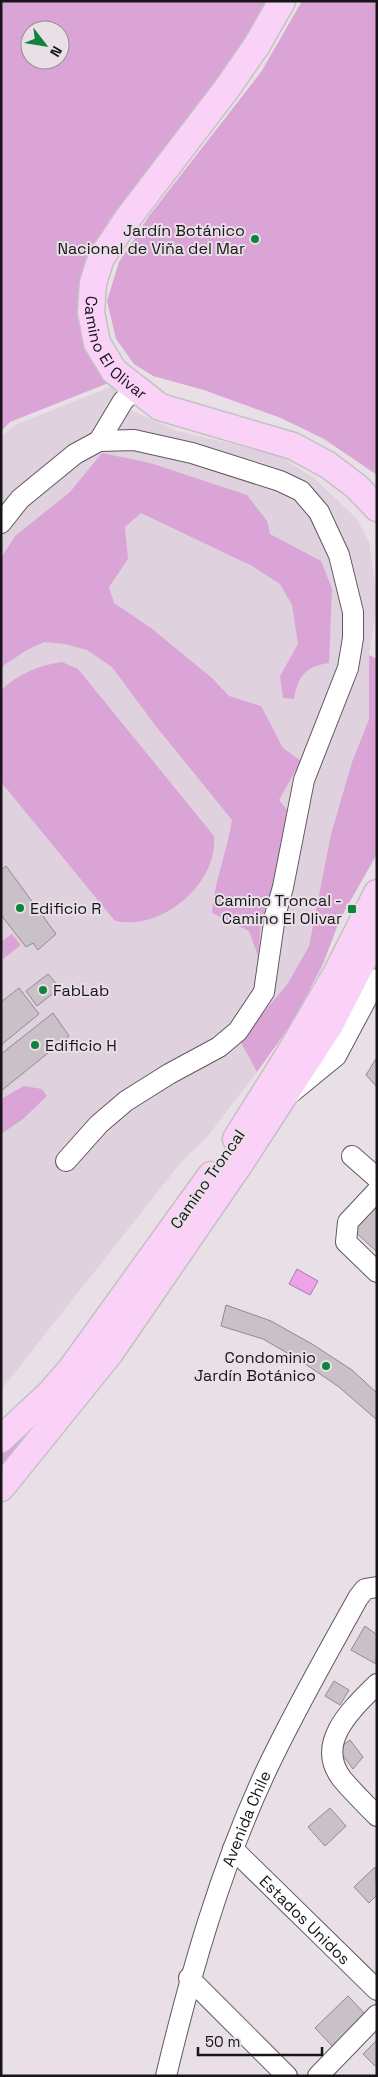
<svg xmlns="http://www.w3.org/2000/svg" width="378" height="2077" font-family="'Space Grotesk',sans-serif">
<style>
.built{fill:#e0d1df}
.green{fill:#daa5d6;fill-rule:evenodd}
.water{fill:#eea3e9;stroke:#ae78aa}
.building{fill:#c9c0c8;stroke:#928a91}
.lines{fill:none;stroke-linecap:round;stroke-linejoin:round}
.minor-casing{stroke:#605960;stroke-width:22}
.major-casing{stroke:#c3c2c3;stroke-width:29}
.minor{stroke:#fff;stroke-width:20}
.major{stroke:#fad1f7;stroke-width:26}
.poi-dot{fill:#108239;stroke:#e8dfe7;stroke-width:2}
.labels{text-anchor:middle;stroke-width:4;stroke-linejoin:round;paint-order:stroke}
.poi-label{font-size:16px;fill:#181518;stroke:#e8dfe7;text-anchor:end}
.street-label{font-size:16px;fill:#181518;stroke:#e8dfe7}
</style>
<rect width="100%" height="100%" fill="#e8dfe7"/>
<path class="built" d="M113,386L128,409L177,431L278,455L314,478L357,519L369,542L376,590V611L369,655V719L352,762L331,834L309,946L288,983L240,1041L257,1072L207,1137L182,1161L1,1390V437L15,425Z"/>
<path class="green" d="M1,1H270L237,53L109,220L84,274L111,382L10,422L1,431ZM30,30H60V60H30Z
M302,1H377V475L324,439L281,418L204,390L153,376L134,364L116,339L107,301L119,262L149,216L261,72Z
M102,453L150,463L247,495L267,521L270,534L321,561L332,589L329,663C306,666 298,676 294,699L283,698L280,676L298,644L292,605L280,584L252,566L141,513L125,527L128,559L109,587L114,603L151,628L212,678L229,696L261,706L283,748L301,761L279,800L288,811L275,883L261,922L258,956L249,931L212,913C214,882 227,852 232,820L155,725L112,667L87,650L65,644L44,642L27,650L4,665L1,669V558L15,536L70,492Z
M369,655L377,659V854L340,919L323,964L292,1023L257,1072L240,1041L288,983L309,946L331,834L352,762L369,719Z
M62,662L78,669L214,836C218,884 162,931 115,921L1,782V690C19,674 38,665 62,662Z
M12,934L21,945L3,959L1,942Z
M24,1086L42,1089L47,1096L23,1119L1,1134V1099Z
M35,1427L1,1469V1452Z"/>
<path class="water" d="M297,1269L318,1281L310,1295L289,1284Z"/>
<path class="building" d="M6,866L56,934L38,950L33,943L26,947L1,915V870Z
M48,974L60,988L37,1006L26,991Z
M19,988L39,1014L1,1045V1002Z
M53,1013L69,1036L1,1091V1054Z
M377,1057V1087L366,1075Z
M377,1198V1252L349,1226Z
M226,1305L271,1321L312,1344L352,1370L377,1393V1420L339,1387L301,1361L263,1339L221,1326Z
M365,1626L377,1635L376,1664L351,1650Z
M334,1681L349,1690L340,1705L325,1696Z
M350,1740L363,1757L353,1769L338,1749Z
M330,1808L346,1826L325,1846L308,1827Z
M375,1867L377,1895L369,1903L354,1887Z
M348,1996L367,2016L334,2048L315,2028Z
M377,2040V2064L375,2066L363,2054Z"/>
<g class="lines">
<g class="minor-casing">
<g id="minor">
<path d="M1,523L20,499L75,454L99,441L123,401L135,389"/>
<path d="M292,1092L336,1056L377,979"/>
<path d="M352,1156L377,1178"/>
<path d="M66,1161L99,1124L126,1101L169,1074L219,1047L238,1031L264,992L275,916L283,887L304,780L348,668L353,638V612L339,555L319,512L301,491L280,481L192,453L134,440L99,441"/>
<path d="M377,1191L348,1222L346,1242L377,1272"/>
<path d="M377,1684C352,1709 314,1743 342,1779C353,1792 365,1804 377,1816"/>
<path id="s1" d="M233,1849L377,1990"/>
<path d="M189,1978L287,2076"/>
<path id="s2" d="M166,2076C191,1972 220,1870 265,1773C293,1713 326,1656 358,1598L365,1589L377,1587"/>
<path d="M318,2076L377,2015"/>
</g>
</g>
<g class="major-casing">
<g id="major">
<path id="s3" d="M282,1L257,45L228,87L128,218L101,258L93,283L91,312L97,343L114,371L160,407L293,446L328,465L357,487L377,508"/>
<path d="M236,1139L288,1056L337,972L377,893"/>
<path d="M1,1439L49,1394L71,1369L211,1175"/>
<path d="M1,1488L110,1353L239,1165L330,1025L377,933"/>
</g>
</g>
<use href="#minor" class="minor"/>
<use href="#major" class="major"/>
</g>
<g class="poi-dot">
<circle cx="255" cy="239" r="5"/>
<circle cx="20" cy="908" r="5"/>
<rect x="347" y="904" width="10" height="10" rx="2.5"/>
<circle cx="43" cy="990" r="5"/>
<circle cx="35" cy="1045" r="5"/>
<circle cx="326" cy="1366" r="5"/>
</g>
<g class="labels">
<g class="poi-label">
<text x="245" y="236">Jardín Botánico<tspan x="245" dy="18">Nacional de Viña del Mar</tspan></text>
<text x="342" y="906">Camino Troncal -<tspan x="342" dy="18">Camino El Olivar</tspan></text>
<text x="30" y="914" text-anchor="start">Edificio R</text>
<text x="53" y="996" text-anchor="start">FabLab</text>
<text x="45" y="1051" text-anchor="start">Edificio H</text>
<text x="316" y="1363">Condominio<tspan x="316" dy="18">Jardín Botánico</tspan></text>
</g>
<g class="street-label">
<text dy="6" stroke="none"><textPath href="#s3" startOffset="414">Camino El Olivar</textPath></text>
<text transform="translate(207 1179) rotate(-55)" y="6">Camino Troncal</text>
<text dy="6" stroke="none"><textPath href="#s2" startOffset="270">Avenida Chile</textPath></text>
<text dy="6" stroke="none"><textPath href="#s1" startOffset="101">Estados Unidos</textPath></text>
</g>
</g>
<rect width="378" height="2077" fill="none" stroke="#181518" stroke-width="5"/>
<g transform="translate(45 45) rotate(121)"><circle r="24" fill="#e8dfe7" stroke="#958e94"/>
<path d="M0-4L9 19L0 12L-9 19Z" fill="#108239"/>
<text y="-8" font-size="14" font-weight="bold" text-anchor="middle" fill="#181518">N</text>
</g>
<path d="M198 2047v8h124v-8" fill="none" stroke="#181518" stroke-width="2.5"/>
<text x="205" y="2047" font-size="15" fill="#181518" stroke="#e8dfe7" stroke-width="4" paint-order="stroke">50 m</text>
</svg>
